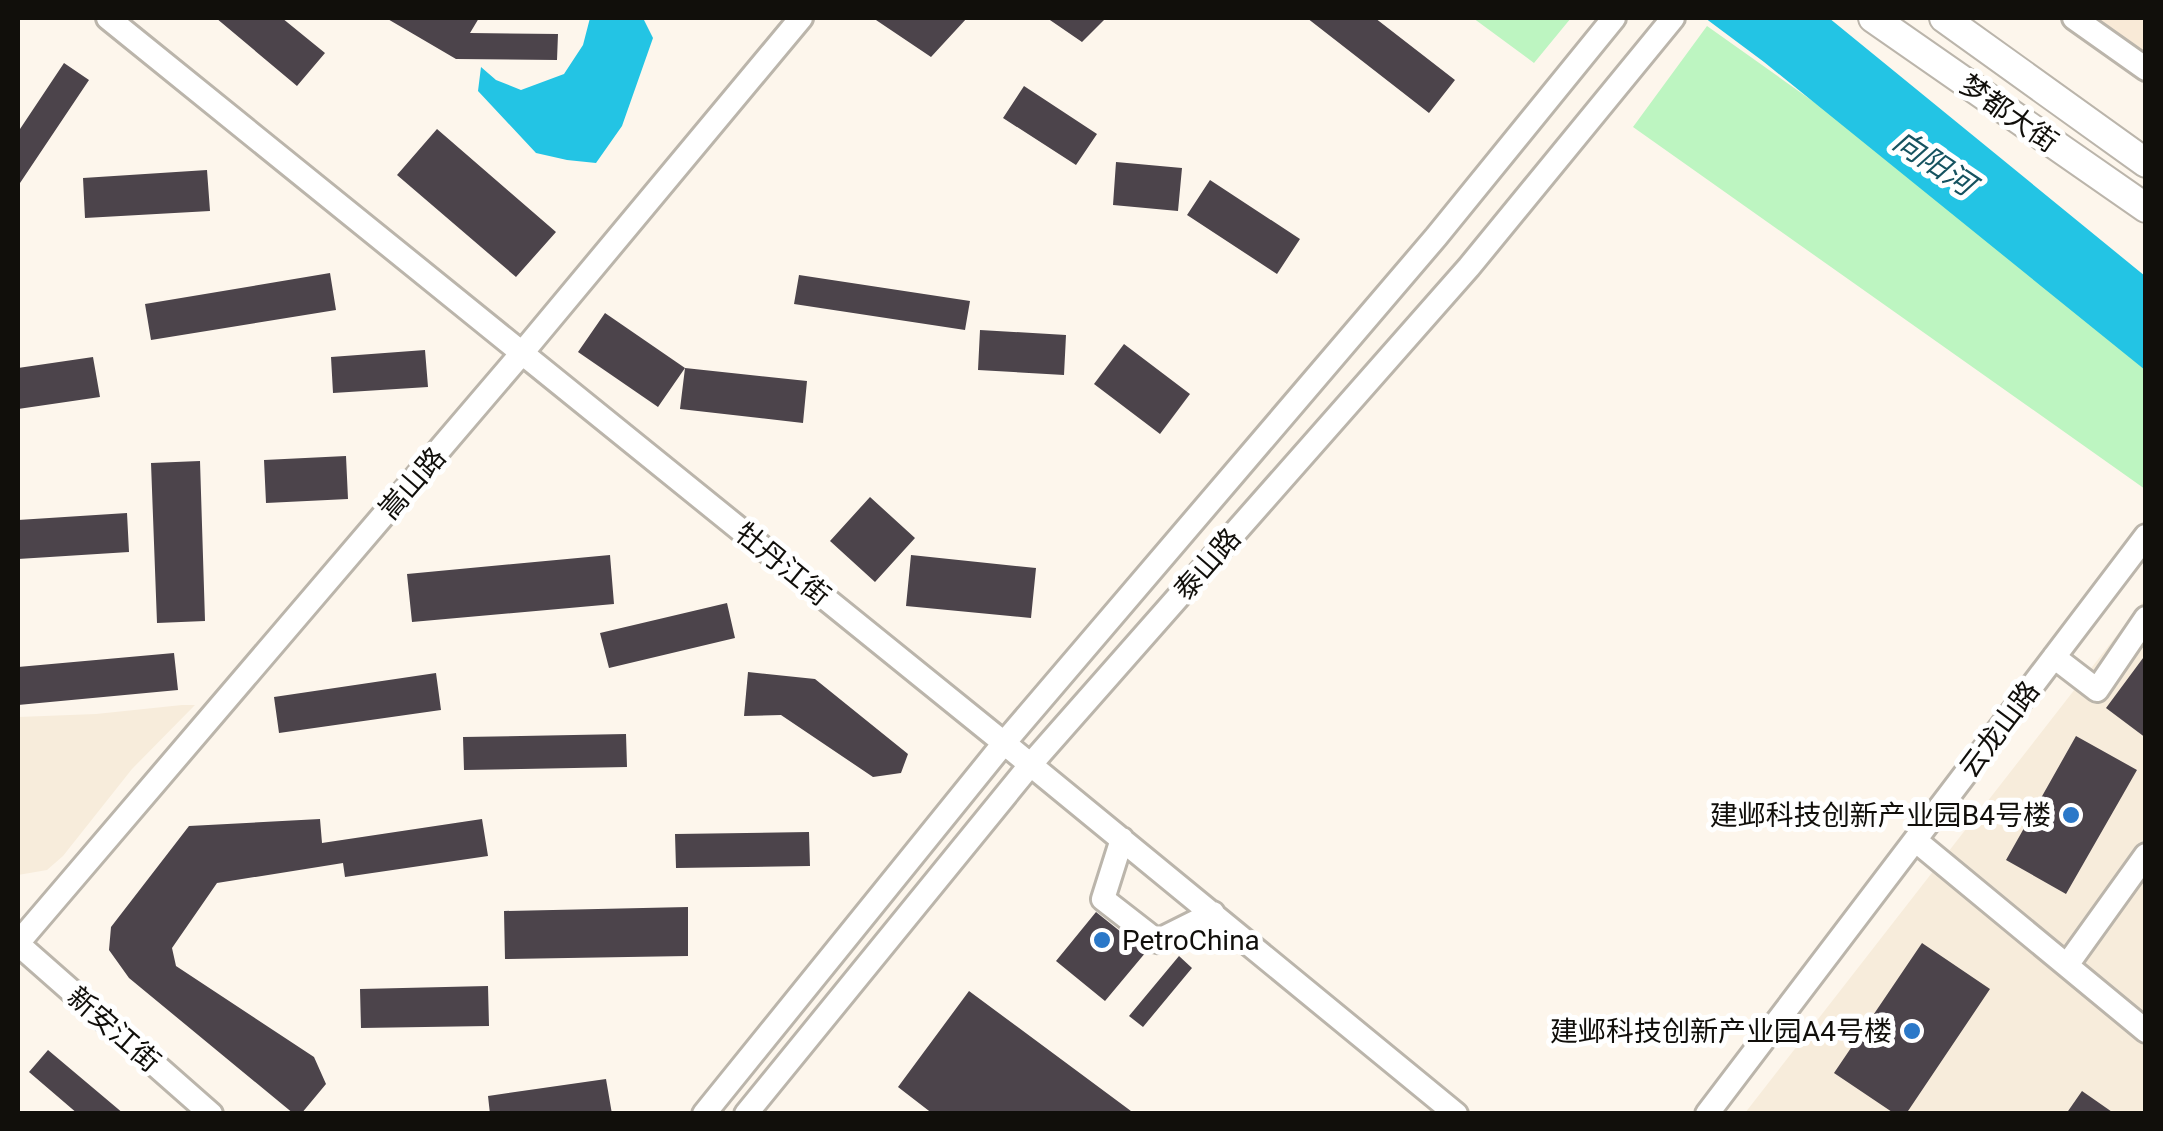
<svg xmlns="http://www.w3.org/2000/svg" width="2163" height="1131" font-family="Roboto,'Noto Sans SC',sans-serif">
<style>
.built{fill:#f7ecdb}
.industrial{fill:#f9ead7}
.green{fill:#bdf5c1}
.water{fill:#23c4e4}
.building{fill:#4c444b}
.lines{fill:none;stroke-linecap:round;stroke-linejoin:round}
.minor-casing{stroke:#bbb5ab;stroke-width:28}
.major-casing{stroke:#bbb5ab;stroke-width:32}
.minor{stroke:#fff;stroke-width:22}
.major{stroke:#fff;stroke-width:28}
.poi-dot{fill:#2b78c8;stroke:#fff;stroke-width:4}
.labels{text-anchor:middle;stroke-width:10;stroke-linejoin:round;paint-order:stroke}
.street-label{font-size:28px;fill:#110f0b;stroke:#fff}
.poi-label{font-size:28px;fill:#110f0b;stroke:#fff;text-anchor:end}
.water-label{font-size:30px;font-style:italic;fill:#165360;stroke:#fff}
</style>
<rect width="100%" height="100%" fill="#fdf6ec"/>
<path class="built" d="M2145,599V1113H1745Z
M182,705H195L132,769L63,856L47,870L18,875V717L96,714Z"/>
<path class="industrial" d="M2083,18H2145V62Z"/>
<path class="green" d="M1473,18H1571L1534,63Z
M1707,26L2145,337V489L1633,127Z"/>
<path class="water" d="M590,18H643L653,38L622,126L596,163L567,160L536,153L478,91L481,67L496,80L521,90L564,74L583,45Z
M1705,18H1829L2145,276V370L1764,62Z"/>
<path class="building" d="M216,18H282L325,53L297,86Z
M386,18H479L470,33L558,34L557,60L456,59Z
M873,18H967L931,57Z
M1047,18H1106L1082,42Z
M1307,18H1375L1455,80L1429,113Z
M64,63L89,80L18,186V132Z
M1024,86L1097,134L1076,165L1003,118Z
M437,129L556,232L516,277L397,175Z
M1116,162L1182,168L1178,211L1113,205Z
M207,170L210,211L85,218L83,178Z
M1210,180L1300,239L1277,274L1187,215Z
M330,273L336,310L151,340L145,304Z
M799,275L970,301L965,330L794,304Z
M605,313L685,368L658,407L578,352Z
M980,330L1066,335L1064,375L978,370Z
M1124,344L1190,394L1160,434L1094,384Z
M425,350L428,387L333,393L331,357Z
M93,357L100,397L18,409V368Z
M685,368L807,381L803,423L680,409Z
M346,456L348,499L266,503L264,460Z
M200,461L205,621L157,623L151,463Z
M870,497L915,538L875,582L830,541Z
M127,513L129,552L18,559V520Z
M610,555L614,604L412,622L407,574Z
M911,555L1036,568L1031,618L906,606Z
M727,603L735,638L609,668L600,633Z
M174,653L178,690L18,705V667Z
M2146,654V738L2106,708Z
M748,672L815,679L908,754L901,773L873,777L781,715L744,716Z
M436,673L441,710L279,733L274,697Z
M626,734L627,767L464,770L463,737Z
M2076,736L2137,770L2066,894L2006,860Z
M320,819L322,843L482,819L488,856L345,877L343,863L217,883L172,948L176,966L314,1057L326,1084L301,1114H294L129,978L109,950L111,927L189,826Z
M809,832L810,866L676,868L675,834Z
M688,907V956L505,959L504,911Z
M1096,912L1146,952L1105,1001L1056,961Z
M1922,943L1990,989L1906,1114H1895L1834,1073Z
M1179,956L1192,968L1143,1027L1129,1016Z
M488,986L489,1026L361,1028L360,989Z
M969,991L1135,1114H933L898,1087Z
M48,1050L124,1114H78L29,1072Z
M606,1079L612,1114H490L488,1096Z
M2082,1091L2115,1114H2066Z"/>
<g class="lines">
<g class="minor-casing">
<path id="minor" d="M108,18L1004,743L1456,1114
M2074,18L2146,69
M2054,657L2097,690L2146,618
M1122,839L1103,899L1157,941L1213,913
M1915,840L2146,1031
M18,943L522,353L801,18
M18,944L211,1114
M2067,965L2146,855
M704,1114L1004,743L1436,237L1614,18
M746,1114L1031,764L1469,267L1673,18
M1707,1114L2146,536"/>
</g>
<g class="major-casing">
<path id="major" d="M1873,18L2146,208
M1944,18L2146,163"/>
</g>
<use href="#minor" class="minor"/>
<use href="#major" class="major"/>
</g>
<g class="poi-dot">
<circle cx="2071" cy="815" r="10"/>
<circle cx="1102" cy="940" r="10"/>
<circle cx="1912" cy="1031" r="10"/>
</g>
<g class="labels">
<g class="street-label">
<text transform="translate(2009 113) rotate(35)" y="10">梦都大街</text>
<text transform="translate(412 483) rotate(-49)" y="10">嵩山路</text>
<text transform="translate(783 564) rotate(39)" y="10">牡丹江街</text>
<text transform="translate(1207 564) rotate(-49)" y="10">泰山路</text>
<text transform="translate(1999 729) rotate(-53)" y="10">云龙山路</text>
<text transform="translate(114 1029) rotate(41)" y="10">新安江街</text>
</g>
<g class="poi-label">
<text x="2051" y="825">建邺科技创新产业园B4号楼</text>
<text x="1122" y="950" text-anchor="start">PetroChina</text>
<text x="1892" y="1041">建邺科技创新产业园A4号楼</text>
</g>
<g class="water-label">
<text transform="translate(1934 163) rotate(34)" y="10">向阳河</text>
</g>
</g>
<rect width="2163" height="1131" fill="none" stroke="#110f0b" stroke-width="40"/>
</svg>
